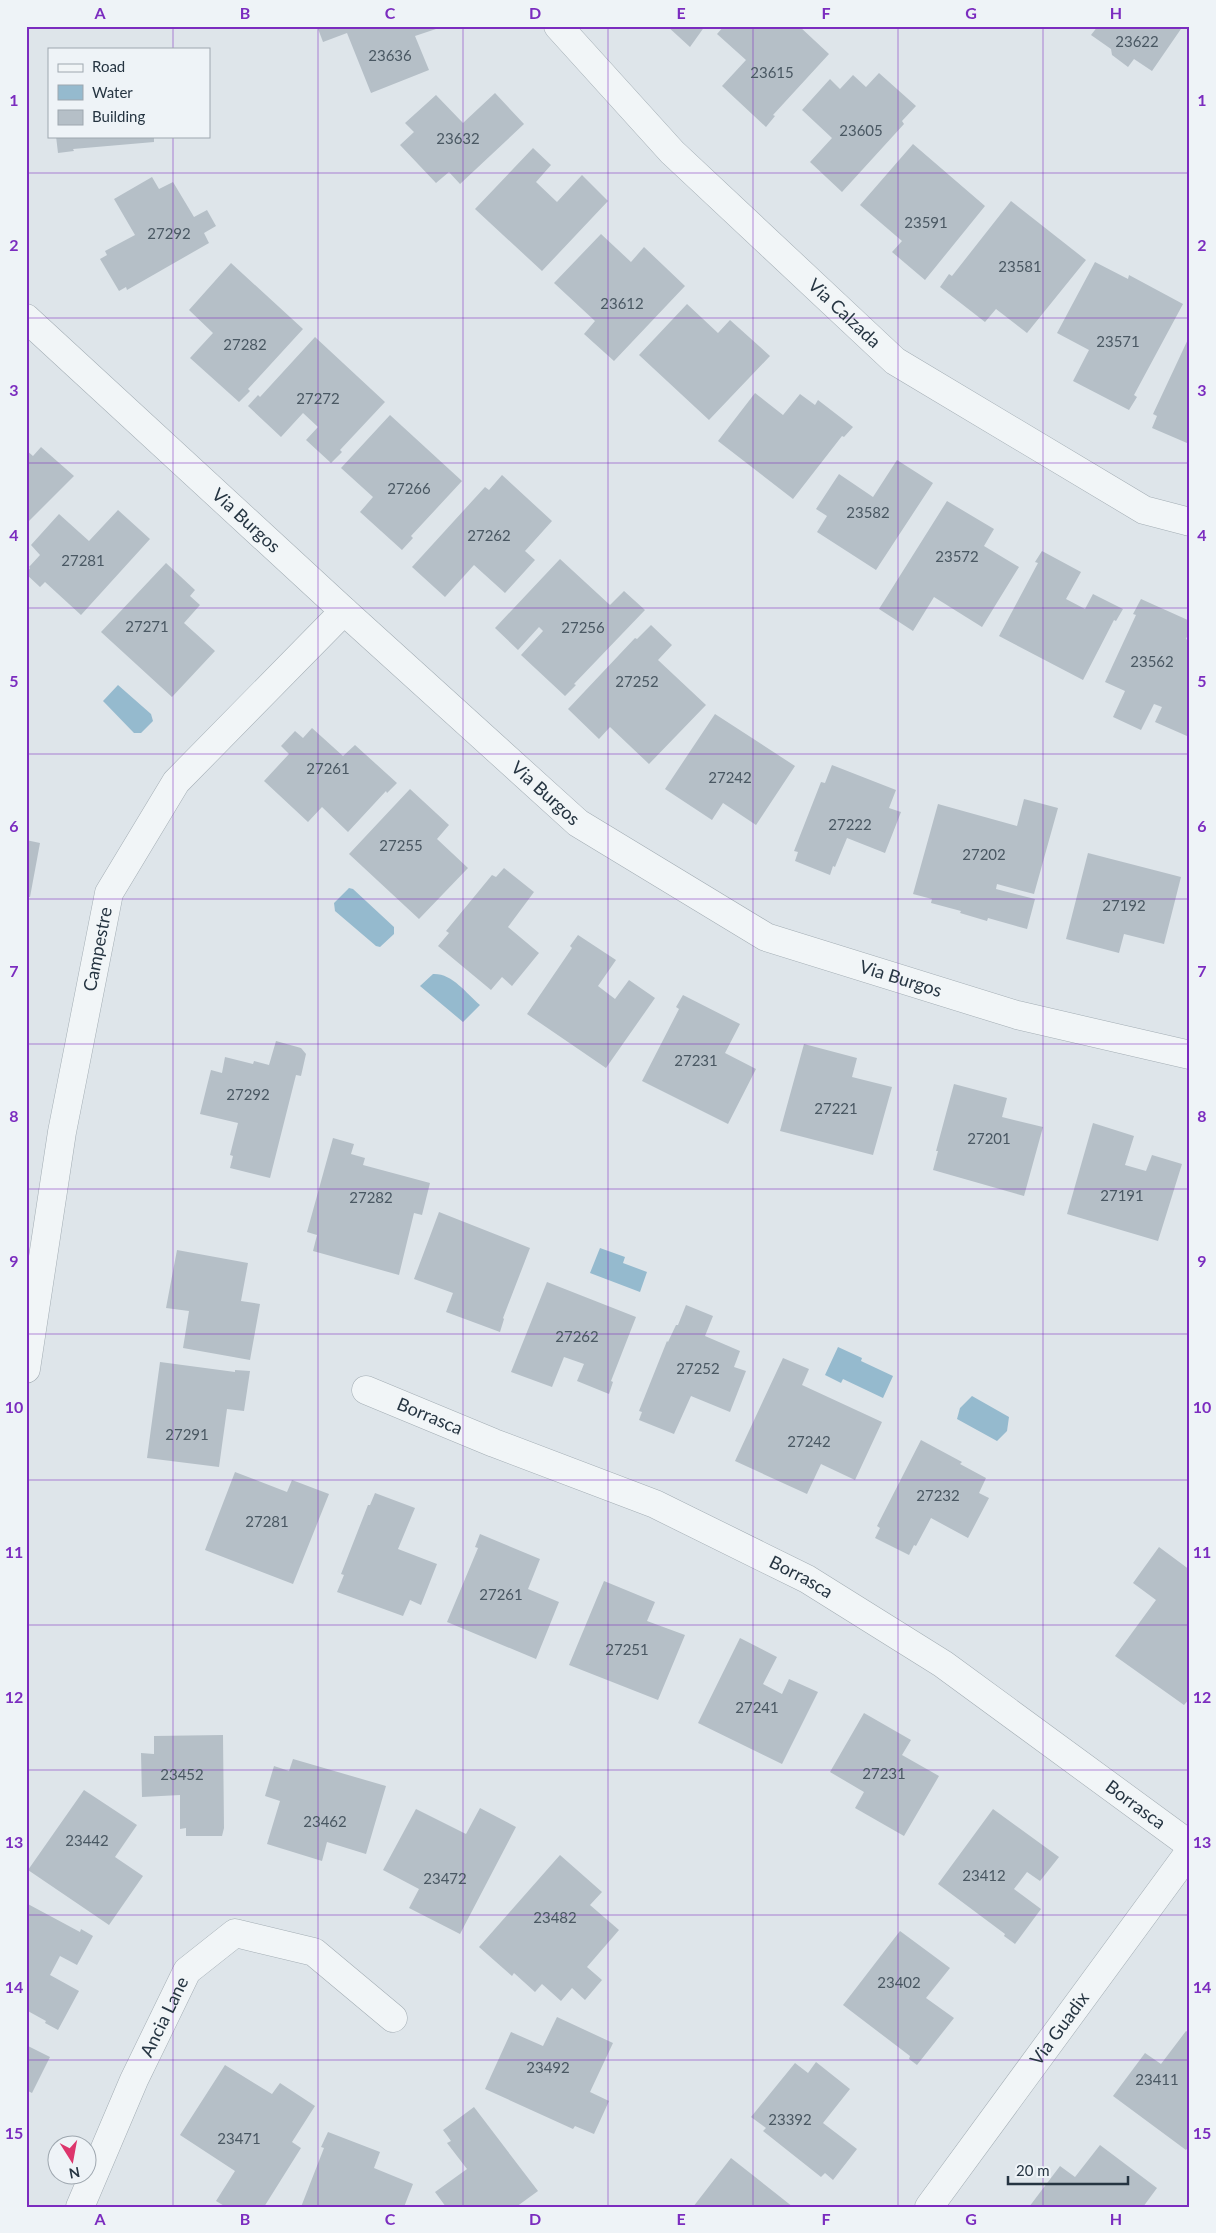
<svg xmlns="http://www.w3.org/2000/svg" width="1216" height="2233" font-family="Lato,sans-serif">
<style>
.water{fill:#95bace}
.building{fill:#b5bfc7}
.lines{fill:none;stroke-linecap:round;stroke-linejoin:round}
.minor-casing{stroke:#a3adb4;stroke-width:29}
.minor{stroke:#f1f5f7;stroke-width:28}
.grid{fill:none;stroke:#7b2cbf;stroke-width:1;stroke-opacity:0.55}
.labels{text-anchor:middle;stroke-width:4;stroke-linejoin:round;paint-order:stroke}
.number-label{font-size:15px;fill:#4a5863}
.street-label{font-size:18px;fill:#263542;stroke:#eef3f7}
.neatline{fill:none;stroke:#7b2cbf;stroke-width:2}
.grid-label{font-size:16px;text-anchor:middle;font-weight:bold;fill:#7b2cbf}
</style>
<rect width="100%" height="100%" fill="#dee5ea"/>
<path class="water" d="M118,685L151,714L153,721L141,733H134L103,701Z
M349,888L353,889L394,927V934L380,947L376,946L335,911L334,903Z
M433,974C452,973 466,993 480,1005L463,1022L420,986Z
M600,1248L625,1257L623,1263L647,1272L640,1292L590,1273Z
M838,1347L862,1358L861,1361L893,1376L883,1398L843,1379L841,1383L825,1375Z
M972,1396L1009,1417L1007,1431L997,1441L957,1419L960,1408Z"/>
<path class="building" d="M317,26H442V27L415,36L429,70L371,93L347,33L323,42Z
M667,26H705L690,47Z
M724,26H799L829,54L773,115L775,116L766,127L722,86L746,60L717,34Z
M1098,26H1183L1152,71L1134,59L1128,67L1112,55L1111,49L1091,35Z
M879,73L916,106L902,121L904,124L842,192L810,162L832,138L802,110L830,79L840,89L853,75L866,87Z
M495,93L524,124L460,184L449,172L436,183L400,145L414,132L405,123L436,95L463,123Z
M56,136H154V142L73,149L74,151L58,153Z
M913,144L985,206L925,280L892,252L902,241L860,205Z
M533,148L551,165L536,182L557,202L582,175L608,201L542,271L475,209Z
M152,177L159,189L173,182L194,217L207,210L216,226L204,233L209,243L127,290L126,287L119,291L100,259L107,255L105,251L135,235L114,199Z
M1011,201L1086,260L1027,333L996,309L985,322L940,287L949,274L952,276Z
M601,234L631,262L644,247L685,286L614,361L584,334L595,321L554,283Z
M1095,262L1128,279L1129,275L1183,304L1134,395L1137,397L1129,410L1073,381L1089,350L1057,333Z
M231,263L303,329L248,389L250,391L239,402L190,358L213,333L189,310Z
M687,304L718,333L730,320L770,356L709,420L639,355Z
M1190,335V436L1187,443L1152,428L1157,416L1153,414Z
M315,337L385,402L340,450L342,452L331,463L306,440L318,427L303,413L281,437L248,406L258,395L260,397Z
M755,393L783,415L800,394L815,405L818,400L853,427L844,437L842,436L793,499L718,441Z
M390,415L462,481L411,536L413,538L402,550L360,512L373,497L341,468Z
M41,447L74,476L26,524V450L33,456Z
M897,460L933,483L876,570L817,532L827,516L816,509L839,474L873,497Z
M502,475L552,521L525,551L535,560L505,593L474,565L445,597L412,567L485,487L489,490Z
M947,501L994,529L984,546L1019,567L982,627L934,597L913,631L879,609Z
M118,510L150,539L81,615L45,582L40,587L26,574L30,568L29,567L40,555L31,545L59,514L89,541Z
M1042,551L1081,572L1066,599L1085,609L1093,594L1123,609L1116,621L1114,620L1083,680L999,636L1038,563L1035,562Z
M560,559L610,605L624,591L645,610L574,684L576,685L565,696L521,655L543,631L539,627L518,650L495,628Z
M166,563L195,590L190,596L200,605L184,623L215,651L172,697L101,632Z
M1141,599L1190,621V630L1186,639L1190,641V730L1187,736L1155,722L1162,707L1154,704L1141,730L1113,717L1125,691L1105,682L1136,615L1133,614Z
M651,625L672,645L658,660L706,705L649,764L610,727L599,739L568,709L635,638L637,639Z
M715,714L795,766L756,825L723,803L712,820L665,789Z
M312,728L343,756L355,745L397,783L387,793L386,791L348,832L322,807L308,822L264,781L289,754L281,746L295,731L303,738Z
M832,765L896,790L889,808L901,812L885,853L847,838L835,867L833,866L830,875L795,861L798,852L794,851L821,782L825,783Z
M410,789L449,825L437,839L468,868L419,919L349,854Z
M1024,799L1058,808L1034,894L997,884L996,889L1035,899L1027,929L988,918L987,921L960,913L961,911L931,903L932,899L913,894L938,804L1017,826Z
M26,840L40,843L30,897H26Z
M1088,853L1181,877L1164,944L1124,934L1119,953L1066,939Z
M504,868L534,892L508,927L539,953L512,986L502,977L491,990L438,946L449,933L446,931L492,875L496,877Z
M578,935L616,960L598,986L615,999L629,980L655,998L606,1068L527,1014L572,948L570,946Z
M683,995L740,1024L725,1053L756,1069L728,1124L642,1081L679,1009L676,1007Z
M276,1041L301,1048L306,1054L301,1076L296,1075L270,1178L230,1168L233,1156L230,1155L238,1123L200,1114L211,1070L222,1073L225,1057L253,1064L254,1061L269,1065Z
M804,1044L857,1058L852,1077L892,1087L873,1155L780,1131Z
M954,1084L1007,1098L1002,1117L1043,1127L1024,1196L933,1170L938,1151H936Z
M1093,1123L1134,1136L1125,1165L1146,1171L1152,1155L1182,1164L1158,1241L1067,1214Z
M333,1138L354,1144L351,1154L365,1158L363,1165L430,1183L422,1215L414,1213L399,1275L313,1251L317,1235L307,1232Z
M439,1212L530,1248L503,1318L504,1319L500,1332L446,1312L453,1293L414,1279Z
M177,1250L248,1263L241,1301L260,1304L250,1360L183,1348L189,1311L166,1308Z
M547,1282L636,1317L611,1381L613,1382L609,1394L577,1381L584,1364L564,1357L552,1387L511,1372Z
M686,1305L713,1316L705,1336L740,1351L734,1367L746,1371L730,1412L691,1396L674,1434L639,1420L642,1412L639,1411L667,1341L668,1342L676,1325H678Z
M783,1358L809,1369L802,1385L882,1422L855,1480L821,1464L807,1494L735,1461Z
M160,1362L235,1372V1370L250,1371L244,1411L227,1409L219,1467L147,1458Z
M921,1440L962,1462L960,1464L986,1478L979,1493L989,1498L968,1538L931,1518L916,1546L914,1545L909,1555L875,1538L880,1528L877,1526Z
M235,1472L287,1492L292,1480L329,1494L293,1584L205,1550Z
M375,1493L415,1508L398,1549L437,1564L421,1605L410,1600L403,1616L337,1592L344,1575L341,1574L368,1505H370Z
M480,1534L540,1559L528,1589L559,1602L536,1659L447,1622L478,1548L475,1547Z
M1159,1547L1190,1570V1698L1184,1705L1115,1656L1156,1600L1133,1583Z
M604,1581L655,1602L647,1621L685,1635L658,1700L569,1665Z
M740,1638L777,1657L763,1684L782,1694L789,1679L818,1692L782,1764L698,1723Z
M864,1713L911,1740L902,1755L939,1776L904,1836L855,1808L864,1792L830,1772Z
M223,1735L224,1828L222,1836H186V1828L180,1829V1795L142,1797L141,1753L154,1754V1736Z
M293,1759L386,1786L366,1854L327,1842L322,1861L267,1844L280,1801L265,1796L274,1766L289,1771Z
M84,1790L137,1825L115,1857L143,1876L109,1925L28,1870Z
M480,1808L516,1827L460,1934L409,1908L419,1889L383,1870L416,1809L466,1834Z
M993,1809L1059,1857L1040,1881L1027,1872L1014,1889L1041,1909L1015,1944L1004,1936L1005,1934L938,1884Z
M560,1855L602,1892L590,1905L619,1930L587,1967L602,1980L585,2000L572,1988L561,2001L542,1984L535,1992L514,1973L512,1976L479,1947Z
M26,1903L80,1932L81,1929L93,1936L77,1965L60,1956L50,1975L79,1991L58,2030L45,2023L46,2021L26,2010Z
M900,1931L950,1968L926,1998L954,2018L917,2065L909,2059L910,2056L843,2005Z
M557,2017L613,2043L590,2092L609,2101L594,2134L575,2126L573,2129L485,2089L511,2032L543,2046Z
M1186,2031L1190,2033V2145L1186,2150L1113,2096L1145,2053L1161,2064Z
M26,2045L50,2057L32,2093L26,2090Z
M816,2062L850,2089L823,2123L857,2149L833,2180L825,2173L821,2177L763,2131L766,2128L751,2117L795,2063L808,2073Z
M225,2065L272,2094L280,2083L315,2106L292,2142L301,2148L264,2207H226L216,2201L235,2171L180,2135Z
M474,2107L538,2191L516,2207H446L435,2192L467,2169L447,2143L451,2141L443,2130Z
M328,2132L380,2152L374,2168L413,2184L404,2207H301L324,2148L321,2147Z
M1100,2145L1157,2188L1143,2207H1029L1060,2166L1075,2177Z
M731,2158L793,2207H693Z"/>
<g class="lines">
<g class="minor-casing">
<g id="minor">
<path id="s1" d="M558,26L672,152L895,361L1144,510L1190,522"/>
<path id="s2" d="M26,318L344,611L578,823L766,937L1017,1015L1190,1055"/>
<path id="s3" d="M26,1369L62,1132L109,893L176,782L344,611"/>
<path id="s4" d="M366,1390L494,1443L655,1504L807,1579L943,1664L1190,1845"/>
<path id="s5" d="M80,2207L134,2080L187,1971L235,1933L314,1952L393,2018"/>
<path id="s6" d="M929,2207L1190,1851"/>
</g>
</g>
<use href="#minor" class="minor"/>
</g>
<path class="grid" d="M173,26V49M318,26V2207M463,26V2207M608,26V2207M753,26V2207M898,26V2207M1043,26V2207M173,136V2207M26,173H1190M26,318H1190M26,463H1190M26,608H1190M26,754H1190M26,899H1190M26,1044H1190M26,1189H1190M26,1334H1190M26,1480H1190M26,1625H1190M26,1770H1190M26,1915H1190M26,2060H1190"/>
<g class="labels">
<g class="number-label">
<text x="1137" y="47">23622</text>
<text x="390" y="61">23636</text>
<text x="772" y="78">23615</text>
<text x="861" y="136">23605</text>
<text x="458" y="144">23632</text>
<text x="926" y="228">23591</text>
<text x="169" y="239">27292</text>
<text x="1020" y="272">23581</text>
<text x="622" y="309">23612</text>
<text x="1118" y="347">23571</text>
<text x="245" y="350">27282</text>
<text x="318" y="404">27272</text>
<text x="409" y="494">27266</text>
<text x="868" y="518">23582</text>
<text x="489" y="541">27262</text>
<text x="957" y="562">23572</text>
<text x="83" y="566">27281</text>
<text x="147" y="632">27271</text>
<text x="583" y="633">27256</text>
<text x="1152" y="667">23562</text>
<text x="637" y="687">27252</text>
<text x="328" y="774">27261</text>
<text x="730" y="783">27242</text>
<text x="850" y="830">27222</text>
<text x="401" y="851">27255</text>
<text x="984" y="860">27202</text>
<text x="1124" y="911">27192</text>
<text x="696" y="1066">27231</text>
<text x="248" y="1100">27292</text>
<text x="836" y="1114">27221</text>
<text x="989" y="1144">27201</text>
<text x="1122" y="1201">27191</text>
<text x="371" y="1203">27282</text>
<text x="577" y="1342">27262</text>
<text x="698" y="1374">27252</text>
<text x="187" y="1440">27291</text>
<text x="809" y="1447">27242</text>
<text x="938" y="1501">27232</text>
<text x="267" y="1527">27281</text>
<text x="501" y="1600">27261</text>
<text x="627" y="1655">27251</text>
<text x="757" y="1713">27241</text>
<text x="884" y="1779">27231</text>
<text x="182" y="1780">23452</text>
<text x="325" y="1827">23462</text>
<text x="87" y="1846">23442</text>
<text x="984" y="1881">23412</text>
<text x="445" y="1884">23472</text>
<text x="555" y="1923">23482</text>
<text x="899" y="1988">23402</text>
<text x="548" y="2073">23492</text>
<text x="1157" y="2085">23411</text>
<text x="790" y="2125">23392</text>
<text x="239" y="2144">23471</text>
</g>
<g class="street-label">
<text dy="6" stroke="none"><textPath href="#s1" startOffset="406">Via Calzada</textPath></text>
<text dy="6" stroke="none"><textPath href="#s2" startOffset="299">Via Burgos</textPath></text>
<text dy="6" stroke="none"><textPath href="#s2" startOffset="704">Via Burgos</textPath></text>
<text dy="6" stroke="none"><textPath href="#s3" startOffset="426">Campestre</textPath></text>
<text dy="6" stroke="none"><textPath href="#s2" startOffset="1109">Via Burgos</textPath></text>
<text dy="6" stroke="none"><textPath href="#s4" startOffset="69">Borrasca</textPath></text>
<text dy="6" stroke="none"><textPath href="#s4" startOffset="474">Borrasca</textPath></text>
<text dy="6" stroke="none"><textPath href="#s4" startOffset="879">Borrasca</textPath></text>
<text dy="6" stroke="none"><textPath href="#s5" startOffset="208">Ancia Lane</textPath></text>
<text dy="6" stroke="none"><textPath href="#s6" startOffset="221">Via Guadix</textPath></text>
</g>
</g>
<rect width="1216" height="2233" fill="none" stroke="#eef3f7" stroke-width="55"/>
<rect x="48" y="48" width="162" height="90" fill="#eef3f7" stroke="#9ea7af"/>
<rect x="58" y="64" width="25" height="8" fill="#f1f5f7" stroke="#9ea7af"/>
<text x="92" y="72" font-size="15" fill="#263542">Road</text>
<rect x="58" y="85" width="25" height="15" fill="#95bace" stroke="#9ea7af"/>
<text x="92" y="98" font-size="15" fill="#263542">Water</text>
<rect x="58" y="110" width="25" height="15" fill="#b5bfc7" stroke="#9ea7af"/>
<text x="92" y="122" font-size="15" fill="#263542">Building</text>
<g transform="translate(72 2160) rotate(169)"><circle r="24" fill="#eef3f7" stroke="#9ea7af"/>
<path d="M0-4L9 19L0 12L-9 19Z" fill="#dd356c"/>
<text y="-8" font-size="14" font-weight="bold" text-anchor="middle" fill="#263542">N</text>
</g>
<path d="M1008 2176v8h120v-8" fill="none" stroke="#263542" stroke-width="2.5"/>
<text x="1016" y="2176" font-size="15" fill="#263542" stroke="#eef3f7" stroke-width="4" paint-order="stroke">20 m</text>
<rect x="28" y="28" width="1160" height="2178" class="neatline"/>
<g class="grid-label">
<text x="100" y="19">A</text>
<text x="245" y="19">B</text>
<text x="390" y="19">C</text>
<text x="535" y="19">D</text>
<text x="681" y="19">E</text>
<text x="826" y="19">F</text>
<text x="971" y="19">G</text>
<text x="1116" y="19">H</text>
<text x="14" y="106">1</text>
<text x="1202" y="106">1</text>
<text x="14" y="251">2</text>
<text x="1202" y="251">2</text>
<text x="14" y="396">3</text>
<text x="1202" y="396">3</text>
<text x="14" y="541">4</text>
<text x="1202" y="541">4</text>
<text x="14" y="687">5</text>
<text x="1202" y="687">5</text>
<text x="14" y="832">6</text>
<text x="1202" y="832">6</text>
<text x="14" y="977">7</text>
<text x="1202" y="977">7</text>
<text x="14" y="1122">8</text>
<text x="1202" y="1122">8</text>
<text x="14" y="1267">9</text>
<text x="1202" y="1267">9</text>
<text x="14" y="1413">10</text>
<text x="1202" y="1413">10</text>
<text x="14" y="1558">11</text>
<text x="1202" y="1558">11</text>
<text x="14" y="1703">12</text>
<text x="1202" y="1703">12</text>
<text x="14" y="1848">13</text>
<text x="1202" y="1848">13</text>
<text x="14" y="1993">14</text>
<text x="1202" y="1993">14</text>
<text x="14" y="2139">15</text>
<text x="1202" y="2139">15</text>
<text x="100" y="2225">A</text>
<text x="245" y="2225">B</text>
<text x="390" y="2225">C</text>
<text x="535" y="2225">D</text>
<text x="681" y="2225">E</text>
<text x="826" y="2225">F</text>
<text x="971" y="2225">G</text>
<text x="1116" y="2225">H</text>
</g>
</svg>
